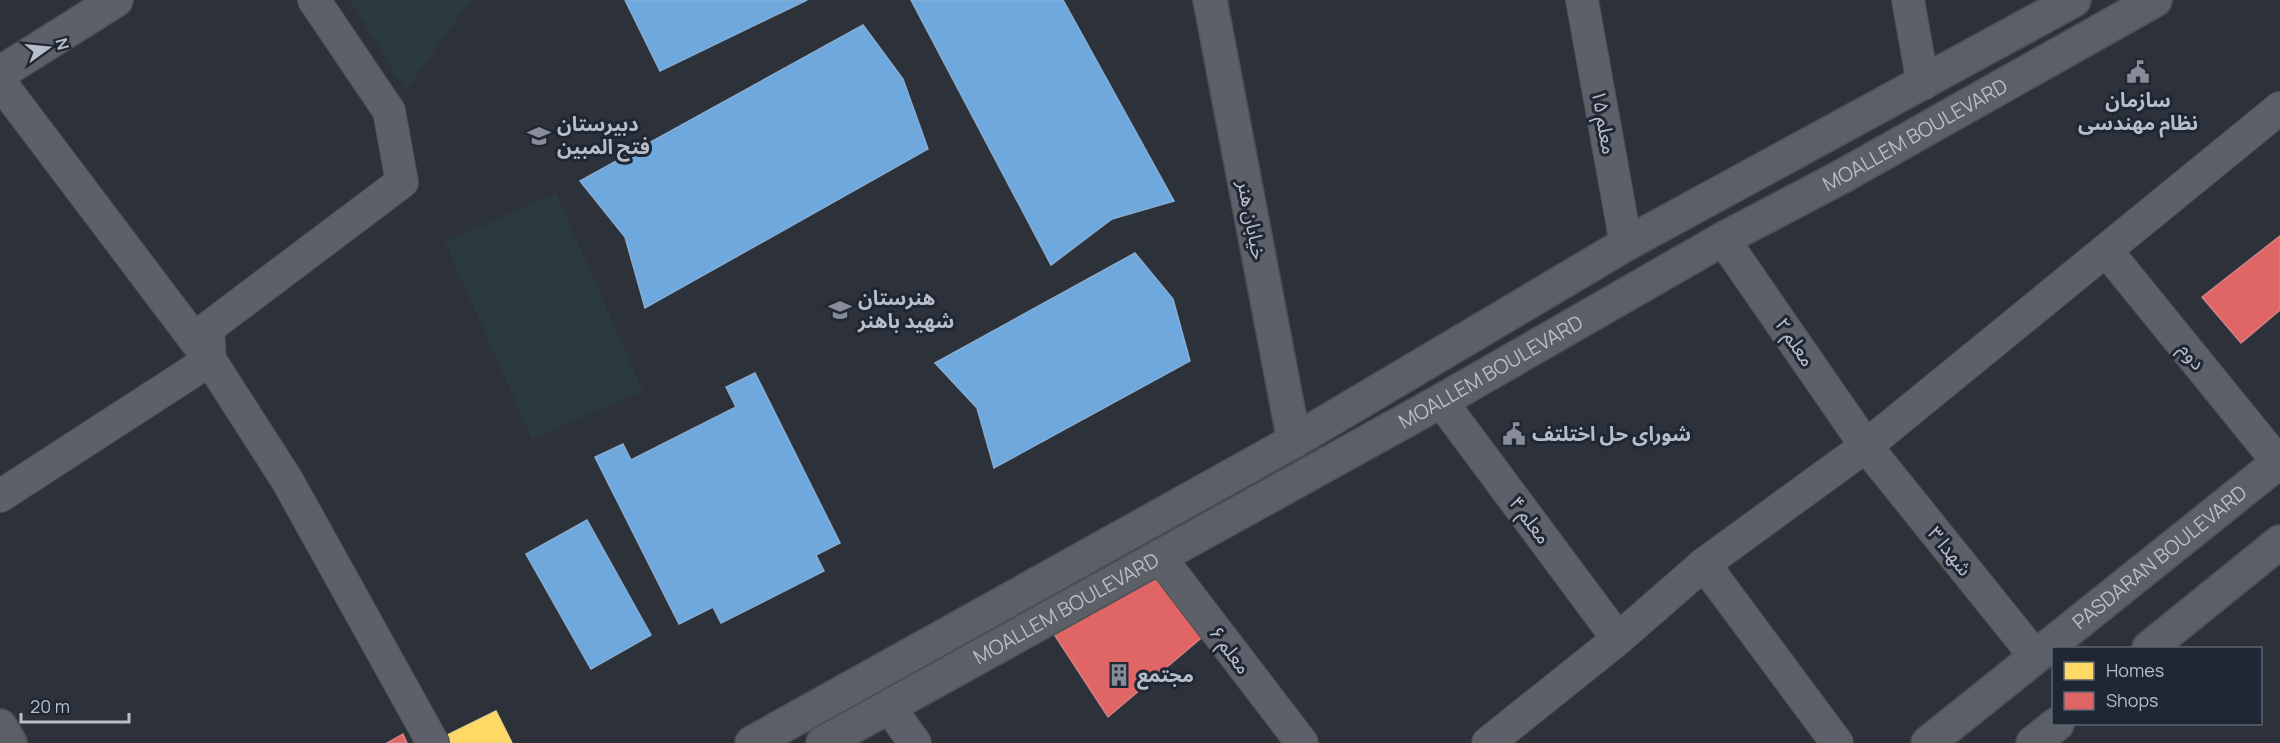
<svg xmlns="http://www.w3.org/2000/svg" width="2280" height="743" font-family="Manrope,'Noto Sans Arabic',sans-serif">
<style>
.green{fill:#2a3a3f}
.homes{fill:#ffd966;stroke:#e9d184;stroke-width:1.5}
.shops{fill:#e06666;stroke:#d48084;stroke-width:1.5}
.schools{fill:#6fa8dc;stroke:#85aed6;stroke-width:1.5}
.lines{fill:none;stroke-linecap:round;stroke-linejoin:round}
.minor-casing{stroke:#4a4e53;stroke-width:34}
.tertiary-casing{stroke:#4a4e53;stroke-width:36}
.secondary-casing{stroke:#4b4e56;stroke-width:36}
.minor{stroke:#5d6068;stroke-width:32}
.tertiary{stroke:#5d6068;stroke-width:33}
.secondary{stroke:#5b5f66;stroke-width:33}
.labels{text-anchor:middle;stroke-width:6;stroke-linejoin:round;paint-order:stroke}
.poi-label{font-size:20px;font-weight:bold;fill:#b7bdc9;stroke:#202734;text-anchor:start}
.street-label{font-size:20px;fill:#b7bdc9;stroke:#202734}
</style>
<rect width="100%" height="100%" fill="#2d3139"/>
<path class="green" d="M350,0H471L405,91Z
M556,193L643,391L532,439L445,242Z"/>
<path class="homes" d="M496,711L512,743H444L441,738Z"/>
<path class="shops" d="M2280,236V310L2241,343L2202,297Z
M1156,569L1206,634L1108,717L1050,628Z
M403,734L407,743H387Z"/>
<path class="schools" d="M625,0H807L660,71Z
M911,0H1063L1174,201L1112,219L1051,265Z
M863,25L903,79L928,149L645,308L625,237L580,181Z
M1135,253L1173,299L1190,361L994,468L977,408L935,363Z
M755,373L840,543L816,555L824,571L721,623L713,607L679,624L595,457L623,444L631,460L736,407L726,387Z
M587,520L651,635L591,669L526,554Z"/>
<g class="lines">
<g class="minor-casing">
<path id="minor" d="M1582,0L1626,244
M1908,0L1923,84
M0,82L210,360L287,480L433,743
M1723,239L1866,446L2035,656
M2106,250L2278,462
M1441,401L1618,639
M0,496L210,360L208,328L402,182L389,111L314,0
M1159,556L1302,743
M1704,564L1837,743
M889,707L915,743
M1488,743L1618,639L1704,564L1866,446L2280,108"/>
</g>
<g class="tertiary-casing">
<path id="tertiary" d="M1210,0L1294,441
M0,73L116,0"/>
</g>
<g class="secondary-casing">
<g id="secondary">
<path d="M2149,648L2280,542"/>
<path d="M0,726L10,743"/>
<path d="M752,743L1294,441L1626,244L2074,0"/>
<path id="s1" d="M823,743L1441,401L1723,239L1841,177L2155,0"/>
<path id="s2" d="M1928,743L2280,461"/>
<path d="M2033,743L2057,724"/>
</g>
</g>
<use href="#minor" class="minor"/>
<use href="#tertiary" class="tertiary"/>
<use href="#secondary" class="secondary"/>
</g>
<defs>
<g id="civic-bare" transform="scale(1.8)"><path d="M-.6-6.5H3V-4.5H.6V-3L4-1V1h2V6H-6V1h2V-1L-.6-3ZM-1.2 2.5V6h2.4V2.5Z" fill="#878c97" stroke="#202734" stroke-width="2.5" paint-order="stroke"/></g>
<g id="school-bare" transform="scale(1.8)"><path d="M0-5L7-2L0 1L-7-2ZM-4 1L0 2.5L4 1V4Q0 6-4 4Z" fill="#878c97" stroke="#202734" stroke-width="2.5" paint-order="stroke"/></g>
<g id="university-bare" transform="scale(1.8)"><path d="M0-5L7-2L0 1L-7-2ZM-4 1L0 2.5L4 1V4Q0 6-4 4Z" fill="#878c97" stroke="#202734" stroke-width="2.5" paint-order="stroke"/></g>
<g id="building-bare" transform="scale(1.8)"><path d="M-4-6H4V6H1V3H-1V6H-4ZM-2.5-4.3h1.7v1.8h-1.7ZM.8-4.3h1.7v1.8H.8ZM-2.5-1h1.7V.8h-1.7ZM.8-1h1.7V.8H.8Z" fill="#878c97" stroke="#202734" stroke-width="2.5" paint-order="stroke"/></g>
</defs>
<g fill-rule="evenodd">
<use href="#civic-bare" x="2138" y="72"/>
<use href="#school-bare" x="539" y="136"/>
<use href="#university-bare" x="840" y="310"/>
<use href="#civic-bare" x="1514" y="434"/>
<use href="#building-bare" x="1119" y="675"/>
</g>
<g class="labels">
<g class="poi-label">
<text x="2138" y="107" text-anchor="middle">سازمان<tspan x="2138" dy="23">نظام مهندسی</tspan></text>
<text x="557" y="131">دبیرستان<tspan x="557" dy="23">فتح المبین</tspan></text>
<text x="858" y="305">هنرستان<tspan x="858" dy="23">شهید باهنر</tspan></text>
<text x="1532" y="441">شورای حل اختلتف</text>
<text x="1137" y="682">مجتمع</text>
</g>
<g class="street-label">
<text transform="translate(1604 122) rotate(80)" y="7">معلم ۱۵</text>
<text dy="7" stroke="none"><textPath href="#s1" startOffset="1250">MOALLEM BOULEVARD</textPath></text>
<text transform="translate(1252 220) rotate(79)" y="7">خیابان هنر</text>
<text transform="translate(1795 342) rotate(56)" y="7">معلم ۲</text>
<text transform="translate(2192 356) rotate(51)" y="7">دوم</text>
<text dy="7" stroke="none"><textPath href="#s1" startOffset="764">MOALLEM BOULEVARD</textPath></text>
<text transform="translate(1530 520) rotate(53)" y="7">معلم ۴</text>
<text transform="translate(1950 551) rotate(51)" y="7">شهدا ۳</text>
<text dy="7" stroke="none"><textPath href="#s2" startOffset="297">PASDARAN BOULEVARD</textPath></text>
<text dy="7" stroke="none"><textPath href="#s1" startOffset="278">MOALLEM BOULEVARD</textPath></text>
<text transform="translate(1230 650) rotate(53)" y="7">معلم ۶</text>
</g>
</g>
<rect x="2052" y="647" width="210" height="78" fill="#202734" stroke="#5c6370" stroke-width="1.5"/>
<rect x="2064" y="662" width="30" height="18" fill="#ffd966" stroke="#5c6370" stroke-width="1.5"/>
<text x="2106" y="677" font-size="18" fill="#b7bdc9">Homes</text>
<rect x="2064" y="692" width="30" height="18" fill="#e06666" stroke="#5c6370" stroke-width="1.5"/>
<text x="2106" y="707" font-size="18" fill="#b7bdc9">Shops</text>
<g transform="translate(48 48) rotate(75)" stroke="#202734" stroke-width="4.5" paint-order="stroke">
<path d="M0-4.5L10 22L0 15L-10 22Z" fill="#b7bdc9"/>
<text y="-9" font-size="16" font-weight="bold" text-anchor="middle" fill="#b7bdc9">N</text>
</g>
<path d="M21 713v9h108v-9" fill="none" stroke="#b7bdc9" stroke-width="3"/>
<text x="30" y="713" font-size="18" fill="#b7bdc9" stroke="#202734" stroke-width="4.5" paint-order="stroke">20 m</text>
</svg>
